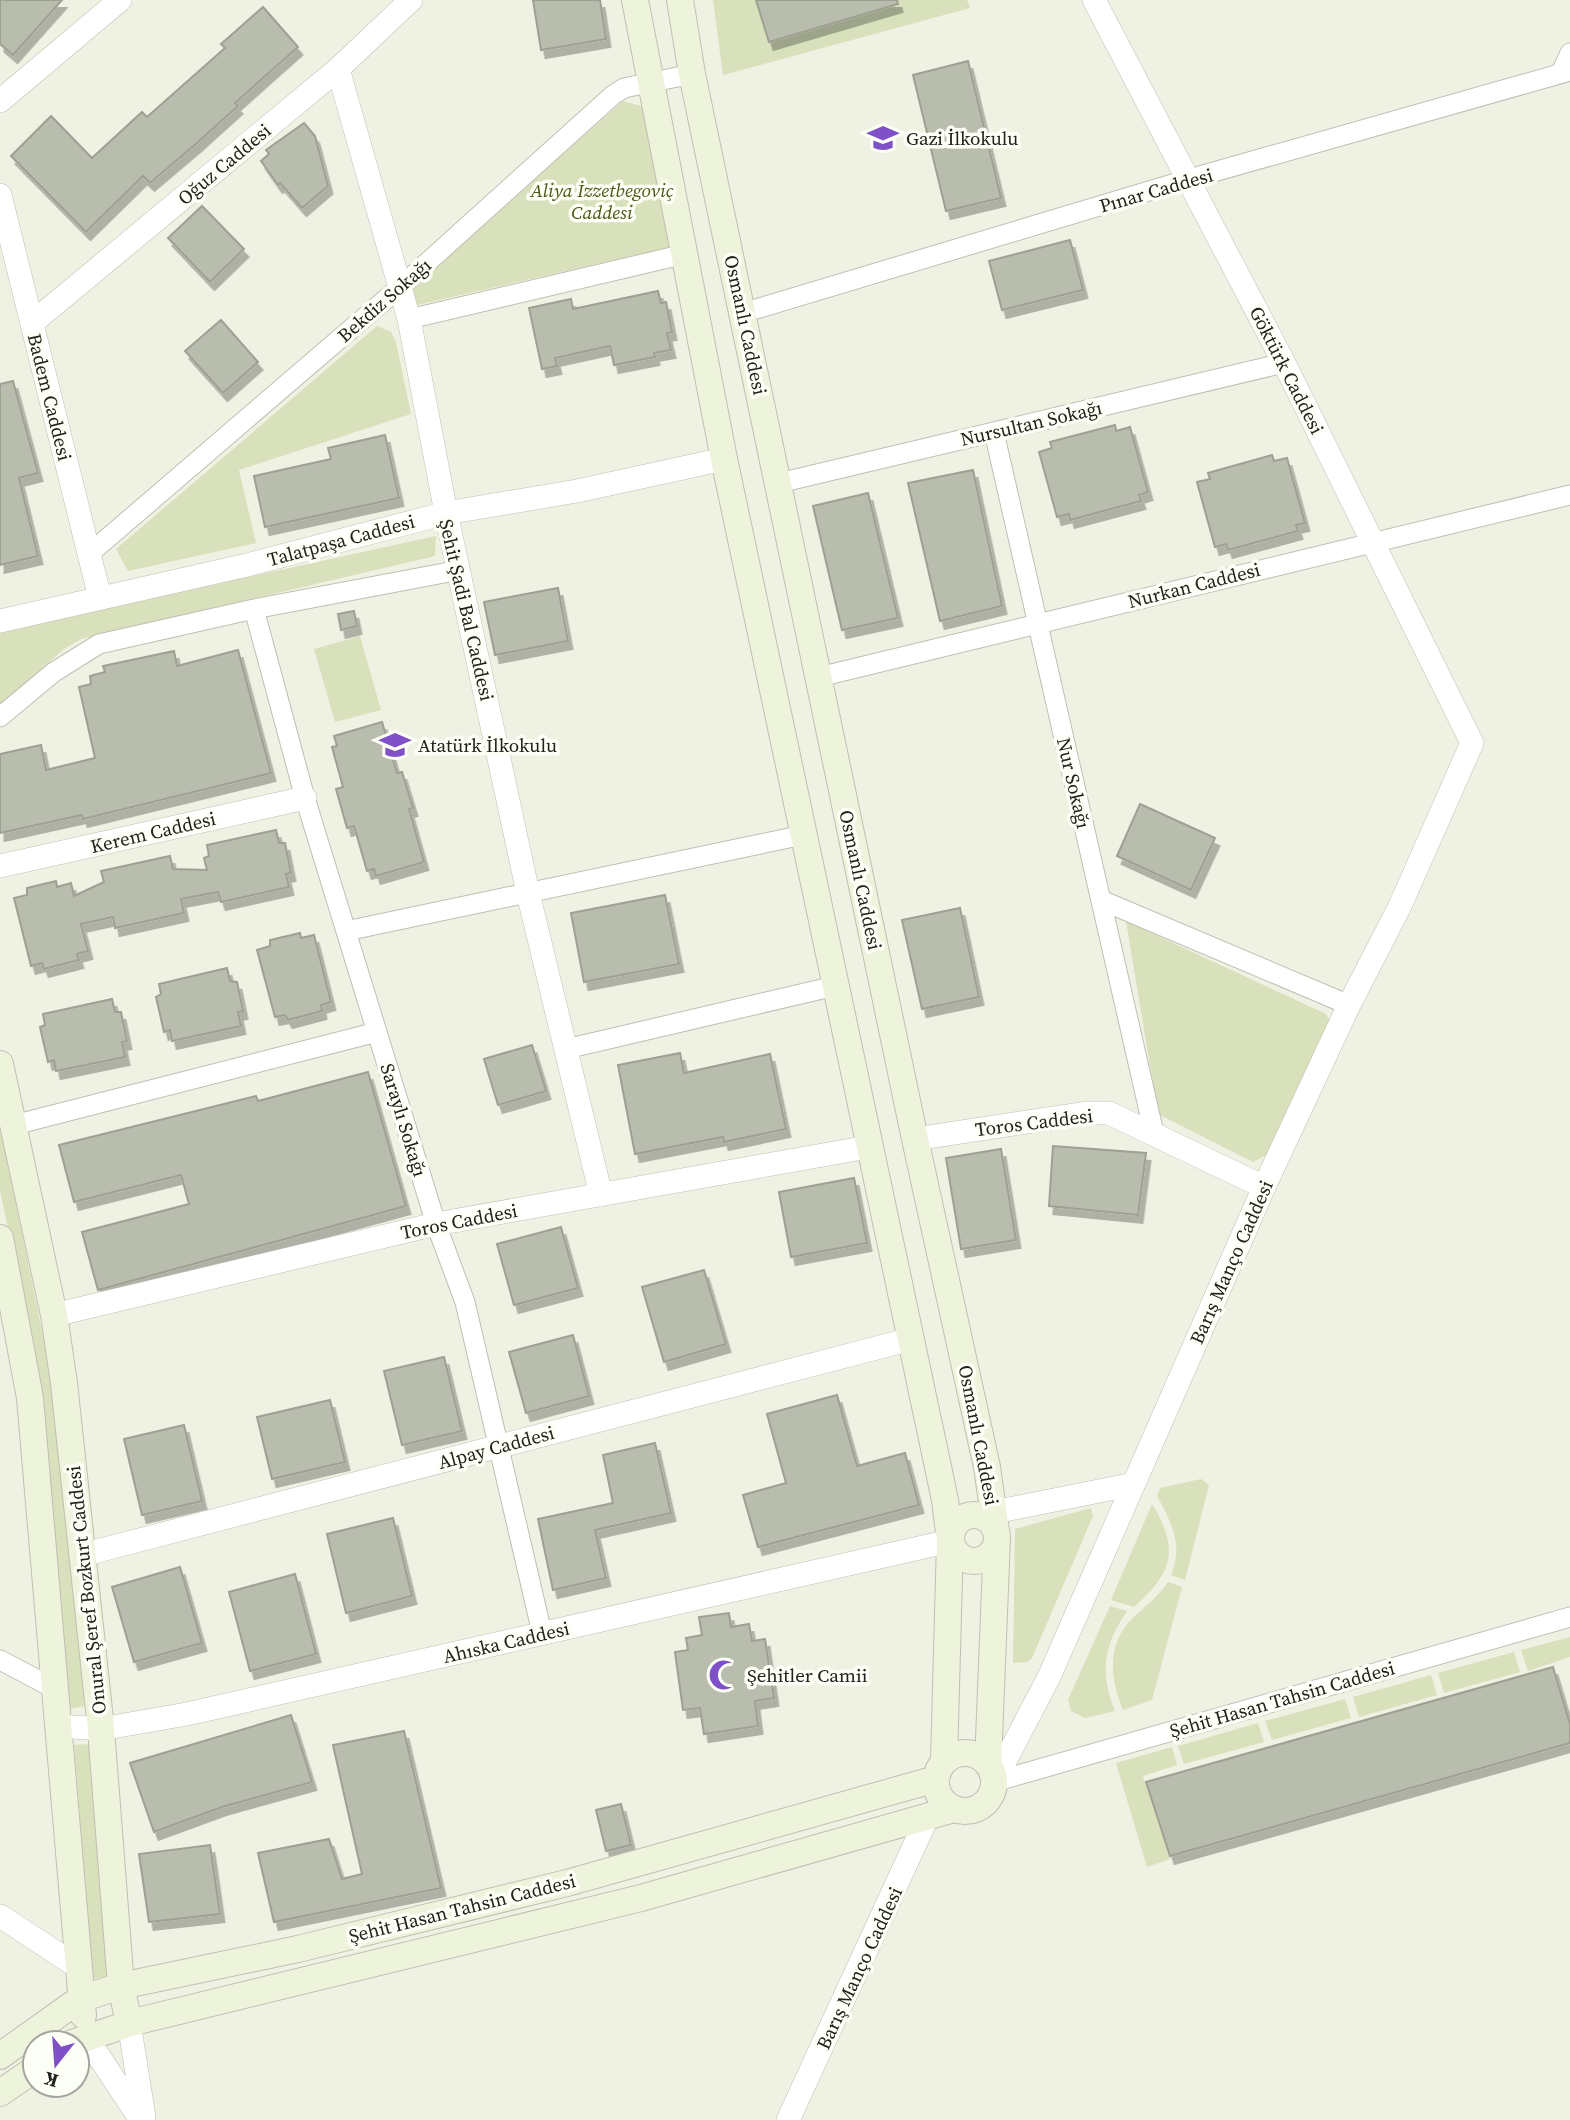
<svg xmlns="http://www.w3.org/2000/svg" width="1570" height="2120" font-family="'Source Serif 4',serif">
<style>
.green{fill:#d8e0bc}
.building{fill:#b9bdae;stroke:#9da192;stroke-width:2;filter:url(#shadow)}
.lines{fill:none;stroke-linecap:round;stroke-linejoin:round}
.minor-casing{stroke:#bdc0b2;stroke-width:21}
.tertiary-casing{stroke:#bdc0b2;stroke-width:24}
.secondary-casing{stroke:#bdc0b2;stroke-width:28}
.minor{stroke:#fff;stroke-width:19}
.tertiary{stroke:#fff;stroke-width:23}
.secondary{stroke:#eef3dc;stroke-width:26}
.labels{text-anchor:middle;stroke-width:7;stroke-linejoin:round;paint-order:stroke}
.poi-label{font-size:19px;fill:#21221d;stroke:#fcfff6;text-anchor:start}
.street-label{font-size:19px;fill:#21221d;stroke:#fcfff6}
.park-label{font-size:19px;font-style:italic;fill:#4d5716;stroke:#fcfff6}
</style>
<defs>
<filter id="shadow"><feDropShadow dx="4.5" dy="8" stdDeviation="0" flood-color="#0004"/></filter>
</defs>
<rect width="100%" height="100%" fill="#eff2e3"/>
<path class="green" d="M713,0H967L970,8L723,75Z
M623,101L644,107L675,246L417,305L413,302L412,287Z
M377,326L391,332L396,342L411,414L239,470L256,543L128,571L116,549Z
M436,536L435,556L81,639L64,649L0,706V631Z
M360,636L381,710L335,722L314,649Z
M1126,921L1326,1014L1330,1021L1269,1154L1253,1162L1158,1114Z
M0,1126L51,1375L85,1706L69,1709L20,1283L0,1191Z
M1201,1479L1209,1485L1185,1580L1171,1575C1184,1545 1171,1522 1157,1496L1160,1488Z
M1152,1504C1180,1550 1173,1572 1134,1607L1111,1600Z
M1091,1508L1093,1516L1032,1658L1027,1662L1013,1663L1015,1529Z
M1168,1582L1182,1587L1152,1700L1123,1710C1110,1679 1106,1644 1133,1618C1145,1606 1159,1596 1168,1582Z
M1110,1606L1127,1611C1104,1645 1099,1672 1115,1711L1085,1718L1071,1711L1068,1700Z
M1570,1637V1657L1528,1671L1521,1650Z
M1514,1652L1520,1672L1444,1693L1438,1673Z
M1431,1675L1437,1695L1359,1717L1353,1697Z
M1345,1699L1351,1718L1272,1740L1265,1721Z
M1258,1723L1264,1742L1184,1764L1178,1746Z
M90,1744L108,1976L93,1979L74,1745Z
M1172,1747L1177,1765L1143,1776L1170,1859L1147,1867L1116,1763Z"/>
<path class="building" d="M0,0H62L13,55L0,44Z
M533,0H600L606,39L541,50Z
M756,0H897L898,4L769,42Z
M263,7L298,47L235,103L238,106L197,143L150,183L143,176L86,232L11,156L51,116L92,158L142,112L147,117L225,48L221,44Z
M968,61L1001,198L946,211L913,75Z
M304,123L315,136L328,186L302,208L280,183L278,185L261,161L269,154L266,150Z
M202,206L244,249L210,282L168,238Z
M1070,240L1083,290L1002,310L989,261Z
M658,291L661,303L666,302L672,332L667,333L671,350L654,353L655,357L614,365L610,346L555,358L557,366L542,369L529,308L571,299L573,309Z
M221,320L258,362L223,393L185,351Z
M13,381L38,473L19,478L38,556L0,565V384Z
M1115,425L1116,431L1130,427L1148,492L1139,495L1141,501L1070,520L1069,514L1057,517L1039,452L1052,448L1050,442Z
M385,435L399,498L265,527L254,476L331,459L328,448Z
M1272,455L1274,461L1287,458L1305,523L1296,525L1298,531L1228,550L1226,544L1215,547L1197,482L1210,479L1208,473Z
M973,470L1002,606L940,621L908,483Z
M868,493L898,618L842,630L813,506Z
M558,588L568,641L495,655L484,602Z
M354,611L357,626L341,630L338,614Z
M238,650L271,773L83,819L82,815L0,833V754L41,745L46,770L95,758L79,687L91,684L90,676L105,672L103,666L174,651L177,666Z
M382,722L397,773L402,772L413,808L409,809L424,862L376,876L374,869L367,871L354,826L347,828L336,789L343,787L332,747L337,746L334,736Z
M1140,804L1215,838L1191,890L1117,856Z
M276,830L279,843H285L291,873L286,874L289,887L221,902L218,892L181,899L184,913L115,928L113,917L81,924L88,951L77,954L79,960L44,969L42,963L31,966L14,898L27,895V888L56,881L57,887L71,883L74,896L104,882L101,871L170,856L173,869L207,870L204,858L209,856L207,845Z
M665,895L679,964L584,982L571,913Z
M960,908L979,997L922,1009L902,920Z
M300,933L301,938L314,935L331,1002L321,1005L322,1011L288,1020L285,1015L275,1017L257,950L270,946V940Z
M227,968L230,981L237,982L243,1011L238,1012L241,1026L172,1041L170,1030L164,1032L156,997L161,994L159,984Z
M112,999L115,1012H121L127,1041L122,1042L125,1057L56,1071L54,1060L48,1062L40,1027L45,1025L43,1014Z
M532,1045L546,1091L498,1105L484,1059Z
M680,1053L684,1073L770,1054L786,1129L724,1142L723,1137L635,1154L618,1065Z
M368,1072L406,1206L98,1290L82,1232L189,1204L181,1175L74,1202L59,1145L256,1096L258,1101Z
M1053,1146L1146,1153L1138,1215L1049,1206Z
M1001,1149L1016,1240L961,1249L946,1158Z
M854,1178L867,1243L791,1257L779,1192Z
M561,1227L578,1288L514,1305L497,1244Z
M704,1270L726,1344L664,1362L642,1287Z
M573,1335L589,1396L526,1413L509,1352Z
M444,1357L462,1431L402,1445L384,1371Z
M837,1395L857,1466L905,1453L919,1505L758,1547L743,1495L786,1483L767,1414Z
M330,1400L345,1462L272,1479L257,1417Z
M184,1425L202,1501L142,1515L124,1439Z
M655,1443L671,1513L595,1530L606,1578L553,1590L538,1519L613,1503L603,1455Z
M393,1518L412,1596L346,1613L327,1534Z
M180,1567L202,1643L134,1662L112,1587Z
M295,1574L316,1654L250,1671L229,1592Z
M729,1613L731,1627L749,1624L752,1641L765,1639L774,1698L755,1701L758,1726L704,1734L700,1708L683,1710L675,1652L688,1650L686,1638L702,1635L699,1617Z
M1553,1667L1570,1724V1743L1170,1856L1146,1782Z
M291,1715L312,1782L222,1807L154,1832L130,1763Z
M404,1731L441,1888L274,1922L258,1853L329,1839L342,1879L362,1874L333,1745Z
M621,1804L631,1845L606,1851L596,1810Z
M210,1845L220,1914L149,1922L139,1854Z"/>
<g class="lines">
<g class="minor-casing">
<path id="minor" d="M1561,73L1570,53
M743,313L1189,179L1570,71
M409,319L685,254
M994,432L1154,1133
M779,483L1284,363
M89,554L400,287L613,95L624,88L692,74
M254,609L305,798L436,1224L465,1302L542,1633
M819,677L1570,495
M0,717L54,672L99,644L254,609L460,570
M1101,900L1349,1005
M346,931L803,835
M566,1049L835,986
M14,1125L377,1032
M0,1660L57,1690
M994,1782L1570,1617"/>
</g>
<g class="tertiary-casing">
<path id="tertiary" d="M338,69L409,319L446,513L528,893L601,1195
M0,101L120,0
M0,195L100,598
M32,323L338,69L411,0
M0,621L247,565L446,513L577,491L724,459
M0,866L305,798
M915,1139L1087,1113H1109L1264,1187
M54,1315L436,1224L868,1147
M980,1515L1134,1484
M82,1555L911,1339
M59,1726L101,1729L187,1714L950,1541
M994,1782L1049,1677L1264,1187L1349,1005L1400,906L1472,743L1284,363L1094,0
M0,1916L78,1967
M129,2023L144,2117
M86,2037L141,2120
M788,2120L928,1816"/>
</g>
<g class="secondary-casing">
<path id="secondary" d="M635,0L724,459L945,1500L950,1541L944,1761
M680,0L692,74L915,1139L987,1467L997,1538L988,1764
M0,1064L54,1315L64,1383L101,1729L121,1986L129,2023
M0,1238L30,1398L83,2015
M951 1538a23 23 0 1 1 46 0a23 23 0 1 1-46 0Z
M936 1782a29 29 0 1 1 58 0a29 29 0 1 1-58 0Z
M72,2043L134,2022L641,1898L954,1809
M0,2056L80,1999L121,1986L298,1949L567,1883L936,1779
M0,2093L35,2069"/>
</g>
<use href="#minor" class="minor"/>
<use href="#tertiary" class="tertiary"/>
<use href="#secondary" class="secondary"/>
</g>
<defs>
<g id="school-bare" transform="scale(2.415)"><path d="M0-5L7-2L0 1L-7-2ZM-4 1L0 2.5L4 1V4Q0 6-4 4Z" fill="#8050c9" stroke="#fcfff6" stroke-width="2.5" paint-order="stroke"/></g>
<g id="mosque-bare" transform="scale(2.415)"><path d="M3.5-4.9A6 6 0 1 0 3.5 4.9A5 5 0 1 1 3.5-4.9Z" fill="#8050c9" stroke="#fcfff6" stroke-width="2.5" paint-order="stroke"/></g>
</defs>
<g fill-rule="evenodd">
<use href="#school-bare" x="883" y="138"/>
<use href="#school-bare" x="395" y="745"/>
<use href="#mosque-bare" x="724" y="1675"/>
</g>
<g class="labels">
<g class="poi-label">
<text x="906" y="145">Gazi İlkokulu</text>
<text x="418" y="752">Atatürk İlkokulu</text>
<text x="747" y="1682">Şehitler Camii</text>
</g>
<g class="street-label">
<text transform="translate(224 164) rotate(-40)" y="7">Oğuz Caddesi</text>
<text transform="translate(1156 190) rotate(-16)" y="7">Pınar Caddesi</text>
<text transform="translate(384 300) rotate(-41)" y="7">Bekdiz Sokağı</text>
<text transform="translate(746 325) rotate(78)" y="7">Osmanlı Caddesi</text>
<text transform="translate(1287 370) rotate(63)" y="7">Göktürk Caddesi</text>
<text transform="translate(50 397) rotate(76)" y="7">Badem Caddesi</text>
<text transform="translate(1031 423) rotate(-13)" y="7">Nursultan Sokağı</text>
<text transform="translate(341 540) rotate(-15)" y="7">Talatpaşa Caddesi</text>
<text transform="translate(1194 585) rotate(-14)" y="7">Nurkan Caddesi</text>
<text transform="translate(467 610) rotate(77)" y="7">Şehit Şadi Bal Caddesi</text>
<text transform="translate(1074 783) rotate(77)" y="7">Nur Sokağı</text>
<text transform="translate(153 832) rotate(-13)" y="7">Kerem Caddesi</text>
<text transform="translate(861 880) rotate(78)" y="7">Osmanlı Caddesi</text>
<text transform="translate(404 1120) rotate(73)" y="7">Saraylı Sokağı</text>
<text transform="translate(1034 1122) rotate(-7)" y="7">Toros Caddesi</text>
<text transform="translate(459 1221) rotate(-11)" y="7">Toros Caddesi</text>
<text transform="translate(1231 1262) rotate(-66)" y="7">Barış Manço Caddesi</text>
<text transform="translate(979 1435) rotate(79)" y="7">Osmanlı Caddesi</text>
<text transform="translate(496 1447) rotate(-15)" y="7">Alpay Caddesi</text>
<text transform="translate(86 1590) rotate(-96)" y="7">Onural Şeref Bozkurt Caddesi</text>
<text transform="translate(506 1642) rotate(-13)" y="7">Ahıska Caddesi</text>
<text transform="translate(1282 1699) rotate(-16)" y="7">Şehit Hasan Tahsin Caddesi</text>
<text transform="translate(462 1908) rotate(-14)" y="7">Şehit Hasan Tahsin Caddesi</text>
<text transform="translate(859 1968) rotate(-65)" y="7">Barış Manço Caddesi</text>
</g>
<g class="park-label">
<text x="602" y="197">Aliya İzzetbegoviç<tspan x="602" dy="22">Caddesi</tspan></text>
</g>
</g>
<g transform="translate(56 2064) rotate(197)"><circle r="33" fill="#fcfff6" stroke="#a4a79f" stroke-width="2"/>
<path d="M0-5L12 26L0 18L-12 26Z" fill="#8050c9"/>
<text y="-10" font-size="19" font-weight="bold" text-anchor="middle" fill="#21221d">K</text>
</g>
</svg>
